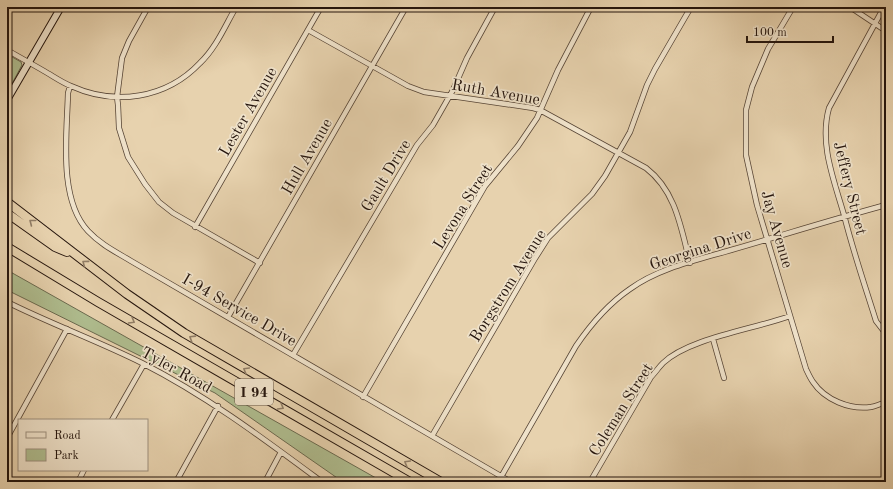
<svg xmlns="http://www.w3.org/2000/svg" width="893" height="489" font-family="'Old Standard TT',serif">
<style>
.green{fill:#afbd8f;stroke:#6a694e}
.lines{fill:none;stroke-linecap:round;stroke-linejoin:round}
.minor-casing{stroke:#564435;stroke-width:6}
.secondary-casing{stroke:#25150d;stroke-width:8}
.motorway-casing{stroke:#25150d;stroke-width:10}
.minor{stroke:#efe2ca;stroke-width:4.5}
.secondary{stroke:#efe2ca;stroke-width:6}
.motorway{stroke:#e7d2ae;stroke-width:8}
.oneway{stroke:#907d66}
.labels{text-anchor:middle;stroke-width:3.5;stroke-linejoin:round;paint-order:stroke}
.shield{fill:#efe2ca;stroke:#625246;stroke-width:1}
.shield-label{font-size:15px;font-weight:bold;fill:#25150d}
.street-label{font-size:16px;fill:#25150d;stroke:#efe2ca}
</style>
<rect width="100%" height="100%" fill="#e7d2ae"/>
<filter id="stains"><feTurbulence type="fractalNoise" baseFrequency=".005" numOctaves="4"/><feColorMatrix values="0 0 0 0 .2 0 0 0 0 .09 0 0 0 0 .02 0 0 0 .5 -.17"/></filter>
<radialGradient id="worn" r=".72"><stop offset=".6" stop-color="#630" stop-opacity="0"/><stop offset="1" stop-color="#630" stop-opacity=".3"/></radialGradient>
<path class="green" d="M7,54L21,62L22,65L7,93Z
M7,270L383,482H343L215,393L7,290Z"/>
<g class="lines">
<g class="minor-casing">
<path id="minor" d="M148,7L129,41L122,58L117,97L118,105L119,128L128,157L145,184L159,202L173,213L260,263
M793,7L768,49L752,87L746,110V155L757,205L806,369C808,373 810,378 813,382C825,400 850,410 871,407C876,406 881,404 886,402
M850,7L886,31
M884,7L829,108C819,144 834,180 844,215C853,251 865,286 876,321L886,334
M308,30L408,86L424,92L533,108L540,110L646,168C676,191 681,228 690,263
M7,50C19,57 32,64 44,71C53,76 61,82 71,86C115,106 166,99 200,63C216,48 225,26 236,7
M70,86L68,93C67,134 58,199 88,231C100,244 116,252 131,261L511,482
M195,227L321,7
M7,302C51,324 98,341 142,363C207,396 264,439 322,482
M228,317L406,7
M713,339L724,378
M293,355L417,145L433,125L453,90L467,58L495,7
M363,397L485,186L518,146L537,118L558,70L591,7
M112,420L144,364
M432,436L534,260L548,238L592,194L605,176L630,132L647,85L655,69L691,7
M7,438L67,329
M501,477L576,346C591,324 608,304 630,289C659,268 697,260 731,250C783,235 834,219 886,205
M78,482L84,470
M176,482L218,406
M265,482L281,452
M590,482L651,377C655,373 659,367 663,363C689,338 755,329 790,316"/>
</g>
<g class="secondary-casing">
<path id="secondary" d="M7,100L61,7"/>
</g>
<g class="motorway-casing">
<path id="motorway" d="M7,202L127,294L184,333L441,482
M7,213L55,247L67,252
M7,247L98,302L410,482"/>
</g>
<use href="#minor" class="minor"/>
<use href="#secondary" class="secondary"/>
<use href="#motorway" class="motorway"/>
</g>
<defs><path id="oneway-chevron" d="M-2-3.5L2.5 0L-2 3.5" fill="none" stroke-width="1.6" stroke-linecap="round" stroke-linejoin="round"/></defs>
<g class="oneway">
<use href="#oneway-chevron" transform="translate(32 222) rotate(-142)"/>
<use href="#oneway-chevron" transform="translate(85 263) rotate(-143)"/>
<use href="#oneway-chevron" transform="translate(132 321) rotate(30)"/>
<use href="#oneway-chevron" transform="translate(192 338) rotate(-148)"/>
<use href="#oneway-chevron" transform="translate(246 370) rotate(-150)"/>
<use href="#oneway-chevron" transform="translate(281 407) rotate(30)"/>
<use href="#oneway-chevron" transform="translate(407 463) rotate(-150)"/>
</g>
<g class="labels">
<rect class="shield" x="235" y="379" width="38" height="26" rx="3"/>
<g class="shield-label">
<text x="254" y="397">I 94</text>
</g>
<g class="street-label">
<text transform="translate(496 91) rotate(10)" y="6">Ruth Avenue</text>
<text transform="translate(247 111) rotate(-60)" y="6">Lester Avenue</text>
<text transform="translate(306 156) rotate(-60)" y="6">Hull Avenue</text>
<text transform="translate(385 175) rotate(-59)" y="6">Gault Drive</text>
<text transform="translate(851 188) rotate(76)" y="6">Jeffery Street</text>
<text transform="translate(462 206) rotate(-58)" y="6">Levona Street</text>
<text transform="translate(778 229) rotate(74)" y="6">Jay Avenue</text>
<text transform="translate(700 248) rotate(-18)" y="6">Georgina Drive</text>
<text transform="translate(507 285) rotate(-58)" y="6">Borgstrom Avenue</text>
<text transform="translate(240 309) rotate(30)" y="6">I-94 Service Drive</text>
<text transform="translate(177 369) rotate(29)" y="6">Tyler Road</text>
<text transform="translate(620 409) rotate(-58)" y="6">Coleman Street</text>
</g>
</g>
<rect width="893" height="489" fill="none" stroke="#e7d2ae" stroke-width="24"/>
<rect x="8" y="8" width="877" height="473" fill="none" stroke="#25150d" stroke-width="2"/>
<rect x="12" y="12" width="869" height="465" fill="none" stroke="#25150d"/>
<rect x="18" y="419" width="130" height="52" fill="#efe2ca" stroke="#9e907e"/>
<rect x="26" y="432" width="20" height="6" fill="#efe2ca" stroke="#9e907e"/>
<text x="54" y="439" font-size="12" fill="#25150d">Road</text>
<rect x="26" y="449" width="20" height="12" fill="#afbd8f" stroke="#9e907e"/>
<text x="54" y="459" font-size="12" fill="#25150d">Park</text>
<path d="M747 36v6h86v-6" fill="none" stroke="#25150d" stroke-width="2"/>
<text x="753" y="36" font-size="12" fill="#25150d" stroke="#efe2ca" stroke-width="3" paint-order="stroke">100 m</text>
<rect width="100%" height="100%" filter="url(#stains)"/>
<rect width="100%" height="100%" fill="url(#worn)"/>
</svg>
